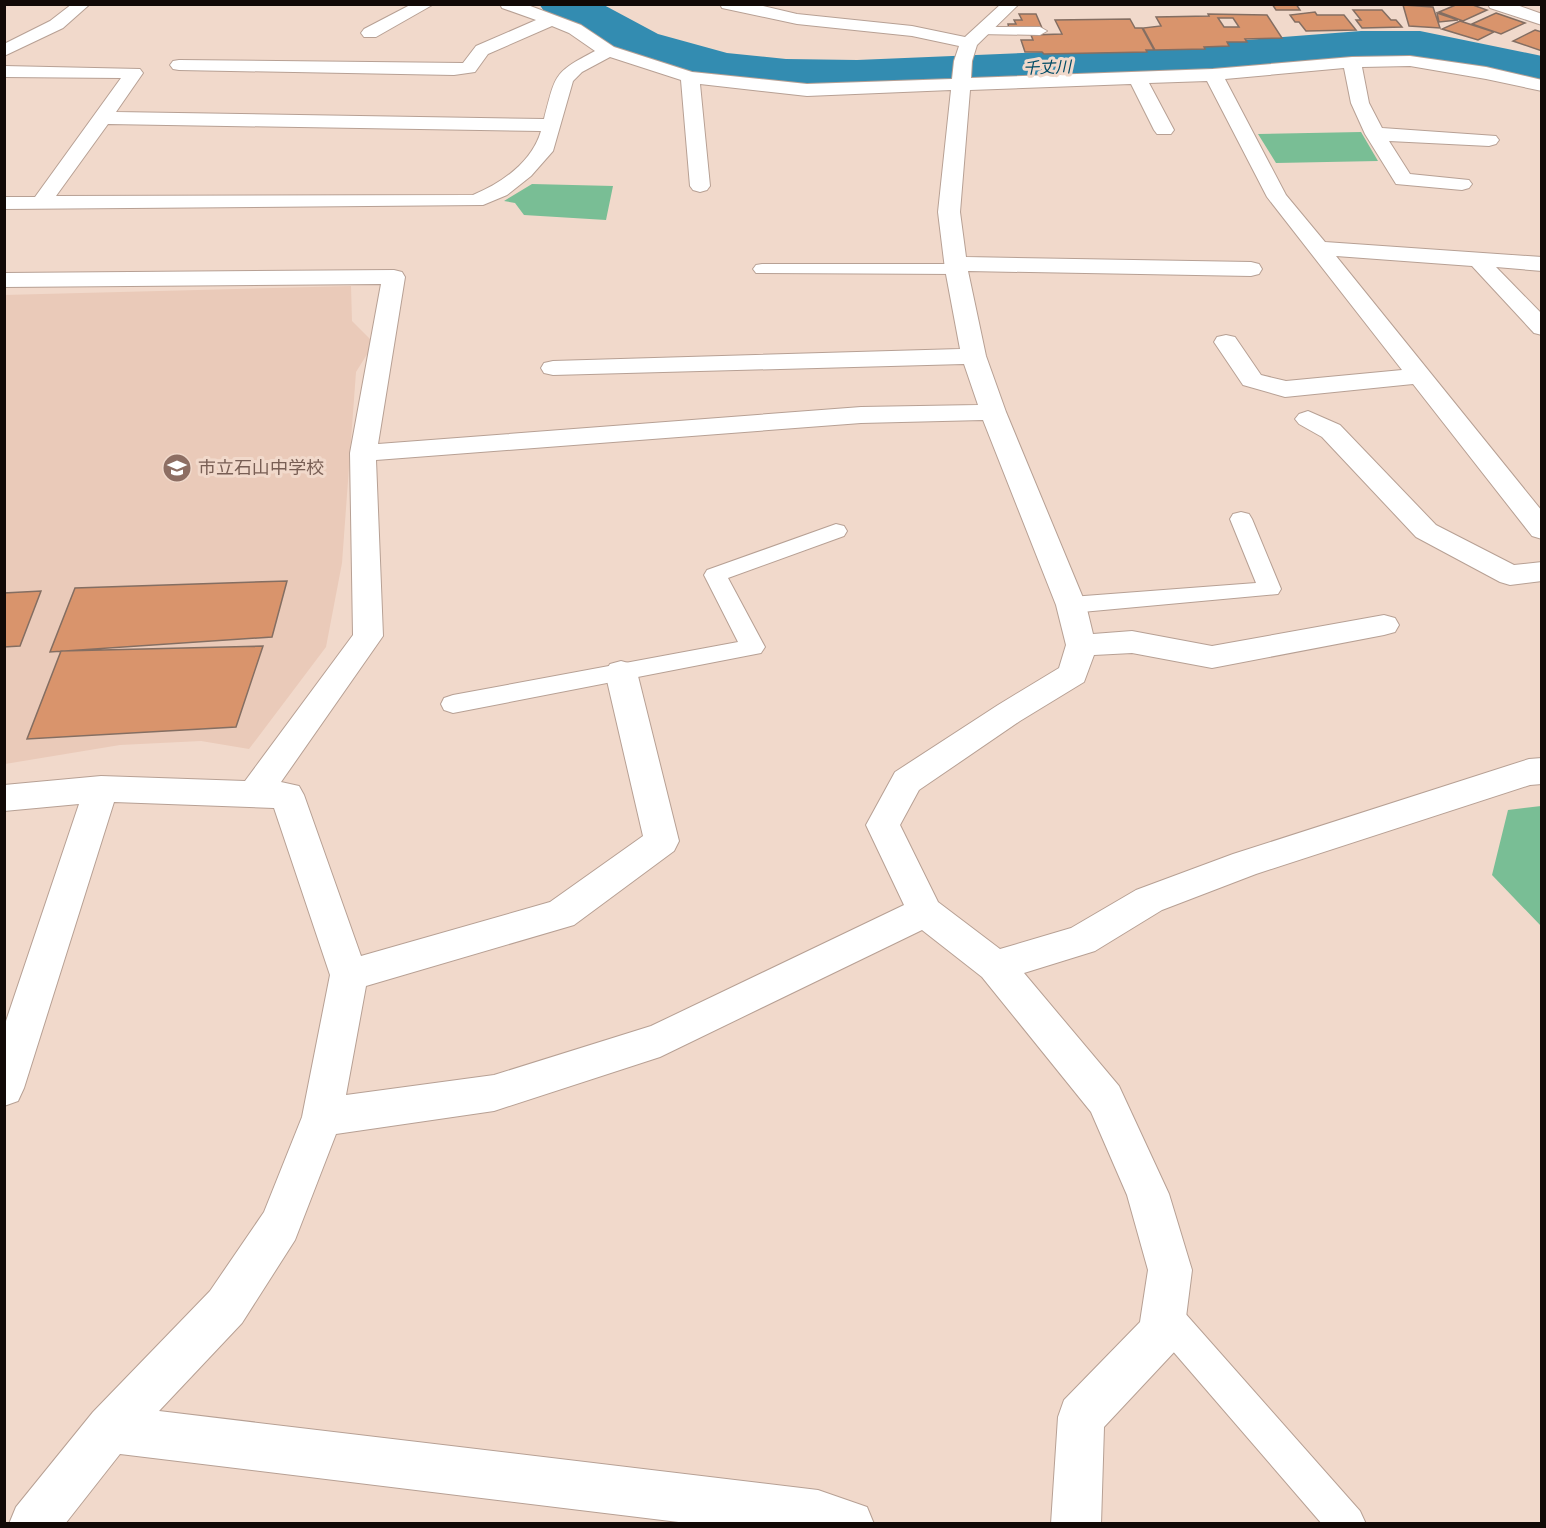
<svg xmlns="http://www.w3.org/2000/svg" width="1546" height="1528" font-family="Cabin,'Noto Sans JP',sans-serif">
<style>
.built{fill:#eacab9}
.green{fill:#79be95}
.lines{fill:none;stroke-linecap:round;stroke-linejoin:round}
.river{fill:#338cb1;fill-rule:evenodd}
.building{fill:#d9946c;stroke:#846e62;stroke-width:1.5;fill-rule:evenodd}
.service-casing{stroke:#b7a094;stroke-width:2}
.minor-casing{stroke:#b7a094;stroke-width:2}
.service{fill:#fff;fill-rule:evenodd}
.minor{fill:#fff;fill-rule:evenodd}
.labels{text-anchor:middle;stroke-width:6;stroke-linejoin:round;paint-order:stroke}
.far-water-label{font-size:16px;font-style:italic;fill:#004b65;stroke:#f1d9cb}
.education-label{font-size:18px;fill:#785e54;stroke:#f1d9cb;text-anchor:start}
</style>
<rect width="100%" height="100%" fill="#f1d9cb"/>
<path class="built" d="M351,286L352,321L374,343L356,372L342,563L326,647L249,749L201,741L120,745L5,764L4,295Z"/>
<path class="green" d="M1361,132L1378,161L1276,163L1258,134Z
M532,184L613,186L606,220L524,215L515,203L504,201Z
M1541,806H1542L1541,926L1492,875L1508,810Z"/>
<g class="lines">
<path class="river" d="M539,4H602L658,34L727,53L786,59L857,60L1142,48L1361,31H1420L1542,56V88L1420,61H1361L1142,80L857,92L786,91L725,84L622,56L546,14Z"/>
</g>
<path class="building" d="M1272,4H1296L1300,10H1276Z
M1458,4H1470L1487,10L1463,21L1439,12Z
M1403,5L1433,7L1440,28L1409,26Z
M1353,10H1382L1391,20H1396L1402,27L1362,28L1356,20H1361Z
M1315,12L1317,15H1344L1356,30L1306,31L1299,22H1295L1290,15Z
M1437,13L1458,20L1439,22Z
M1496,13L1525,23L1501,34L1472,24Z
M1019,14H1036L1042,28L1009,29L1008,24H1016L1014,20H1022Z
M1208,14L1267,15L1282,38L1245,39L1247,42H1227L1229,46L1204,47L1205,49L1155,50L1143,28L1161,26L1156,17L1209,16ZM1218,18H1233L1239,27H1224Z
M1130,19L1135,28H1142L1154,50H1146L1147,52L1044,54L1042,52H1025L1021,40H1033L1031,35L1062,34L1055,20Z
M1460,21L1494,32L1478,40L1442,29Z
M1535,30L1542,32V51L1513,41Z
M287,581L272,637L50,652L75,588Z
M41,591L20,646L4,647V593Z
M263,646L236,727L27,739L61,651Z"/>
<g class="lines">
<g class="service-casing">
<path id="service" d="M983,27H1040L1047,31L1040,35L978,34L976,31L978,28Z
M762,264H956L962,265L965,269L962,273L956,274L756,273L753,269L756,265Z
M1241,512L1249,514L1252,519L1281,589L1278,594L1071,613L1063,610L1060,605L1063,600L1071,597L1256,583L1230,519L1233,514Z
M836,524L844,526L847,531L844,536L728,578L765,647L761,653L453,713L444,710L441,704L444,698L453,695L738,642L704,575L707,570Z
M1164,1298L1176,1303L1360,1511L1366,1524H1322L1152,1327L1147,1315L1152,1303Z"/>
</g>
<g class="minor-casing">
<path id="minor" d="M72,4H90L63,28L4,56V44L50,21Z
M412,4H434L376,37H364L361,33L364,29Z
M500,4H525L581,25L614,47L692,72L807,84L952,79L954,61L959,46L912,36L797,24L722,8L720,4H754L797,14L912,26L965,37L1001,4H1019L977,45L972,61L971,78L1213,69L1352,57L1410,56L1486,67L1542,80V91L1486,79L1410,66L1362,67L1369,103L1382,128L1496,136L1499,140L1496,144L1489,146L1389,141L1410,174L1469,180L1472,184L1469,188L1462,190L1396,184L1365,134L1351,103L1344,68L1225,79L1286,195L1325,242L1542,257V271L1496,267L1542,314V335L1534,333L1472,266L1336,256L1542,511V539L1532,536L1413,384L1285,397L1243,385L1214,342L1217,337L1226,335L1235,337L1261,375L1286,381L1402,370L1267,197L1207,81L1149,83L1174,130L1171,134H1157L1154,130L1131,84L970,90L960,212L966,257L1251,262L1259,264L1262,269L1259,274L1251,276L968,271L986,356L1006,412L1086,605L1093,634L1132,631L1212,646L1384,615L1395,618L1399,625L1395,632L1384,635L1212,668L1132,653L1094,655L1084,682L1020,721L919,790L900,825L938,902L1000,949L1071,928L1136,890L1233,854L1529,759L1542,758V784L1530,785L1256,874L1162,910L1095,951L1024,973L1119,1086L1169,1194L1192,1270L1184,1333L1177,1349L1104,1427L1101,1524H1051L1058,1417L1064,1400L1140,1322L1148,1270L1127,1195L1091,1112L982,977L922,930L660,1057L494,1111L336,1134L295,1240L242,1323L159,1411L818,1490L867,1507L874,1524H695L120,1454L65,1524H9L16,1507L93,1412L210,1291L264,1212L302,1117L330,975L274,808L114,802L24,1088L18,1101L4,1106V1027L79,804L4,811V785L101,776L245,781L353,635L350,453L381,284L4,287V273L394,270L402,272L405,277L378,444L861,407L978,405L964,364L553,375L544,373L541,368L544,363L553,361L960,349L945,269L938,212L951,90L807,96L700,84L710,186L707,190L700,192L693,190L690,186L681,80L610,57L582,72L573,81L553,151L531,176L507,195L483,205L4,209V197H35L121,78L4,77V66L140,69L143,73L116,112L544,119C556,74 553,73 595,51L569,33L552,26L488,54L475,72L454,75L179,70L173,69L170,65L173,61L179,60L463,63L476,46L536,20L502,8ZM108,124L541,131C532,162 502,183 473,195L56,196ZM983,420L1056,605L1066,645L1059,668L998,705L895,772L866,825L904,905L651,1026L494,1075L346,1095L366,986L574,925L674,851L679,841L637,672L632,664L621,661L610,664L605,672L643,836L550,902L361,956L304,795L299,786L281,782L383,636L376,460L861,423Z
M1488,4H1514L1542,14V25L1490,8Z
M1308,411L1340,425L1436,525L1514,565L1542,562V581L1510,585L1500,582L1416,537L1322,437L1299,424L1295,419L1299,414Z"/>
</g>
<use href="#service" class="service"/>
<use href="#minor" class="minor"/>
</g>
<defs>
<g id="school-disc" transform="scale(1.5)"><circle r="9.5" fill="#8d6e63" stroke="#f1d9cb"/><path d="M0-5L7-2L0 1L-7-2ZM-4 1L0 2.5L4 1V4Q0 6-4 4Z" fill="#fff"/></g>
</defs>
<g fill-rule="evenodd">
<use href="#school-disc" x="177" y="468"/>
</g>
<g class="labels">
<g class="far-water-label">
<text transform="translate(1047 67) rotate(-2)" y="6">千丈川</text>
</g>
<g class="education-label">
<text x="198" y="474">市立石山中学校</text>
</g>
</g>
<rect width="1546" height="1528" fill="none" stroke="#110906" stroke-width="12"/>
</svg>
